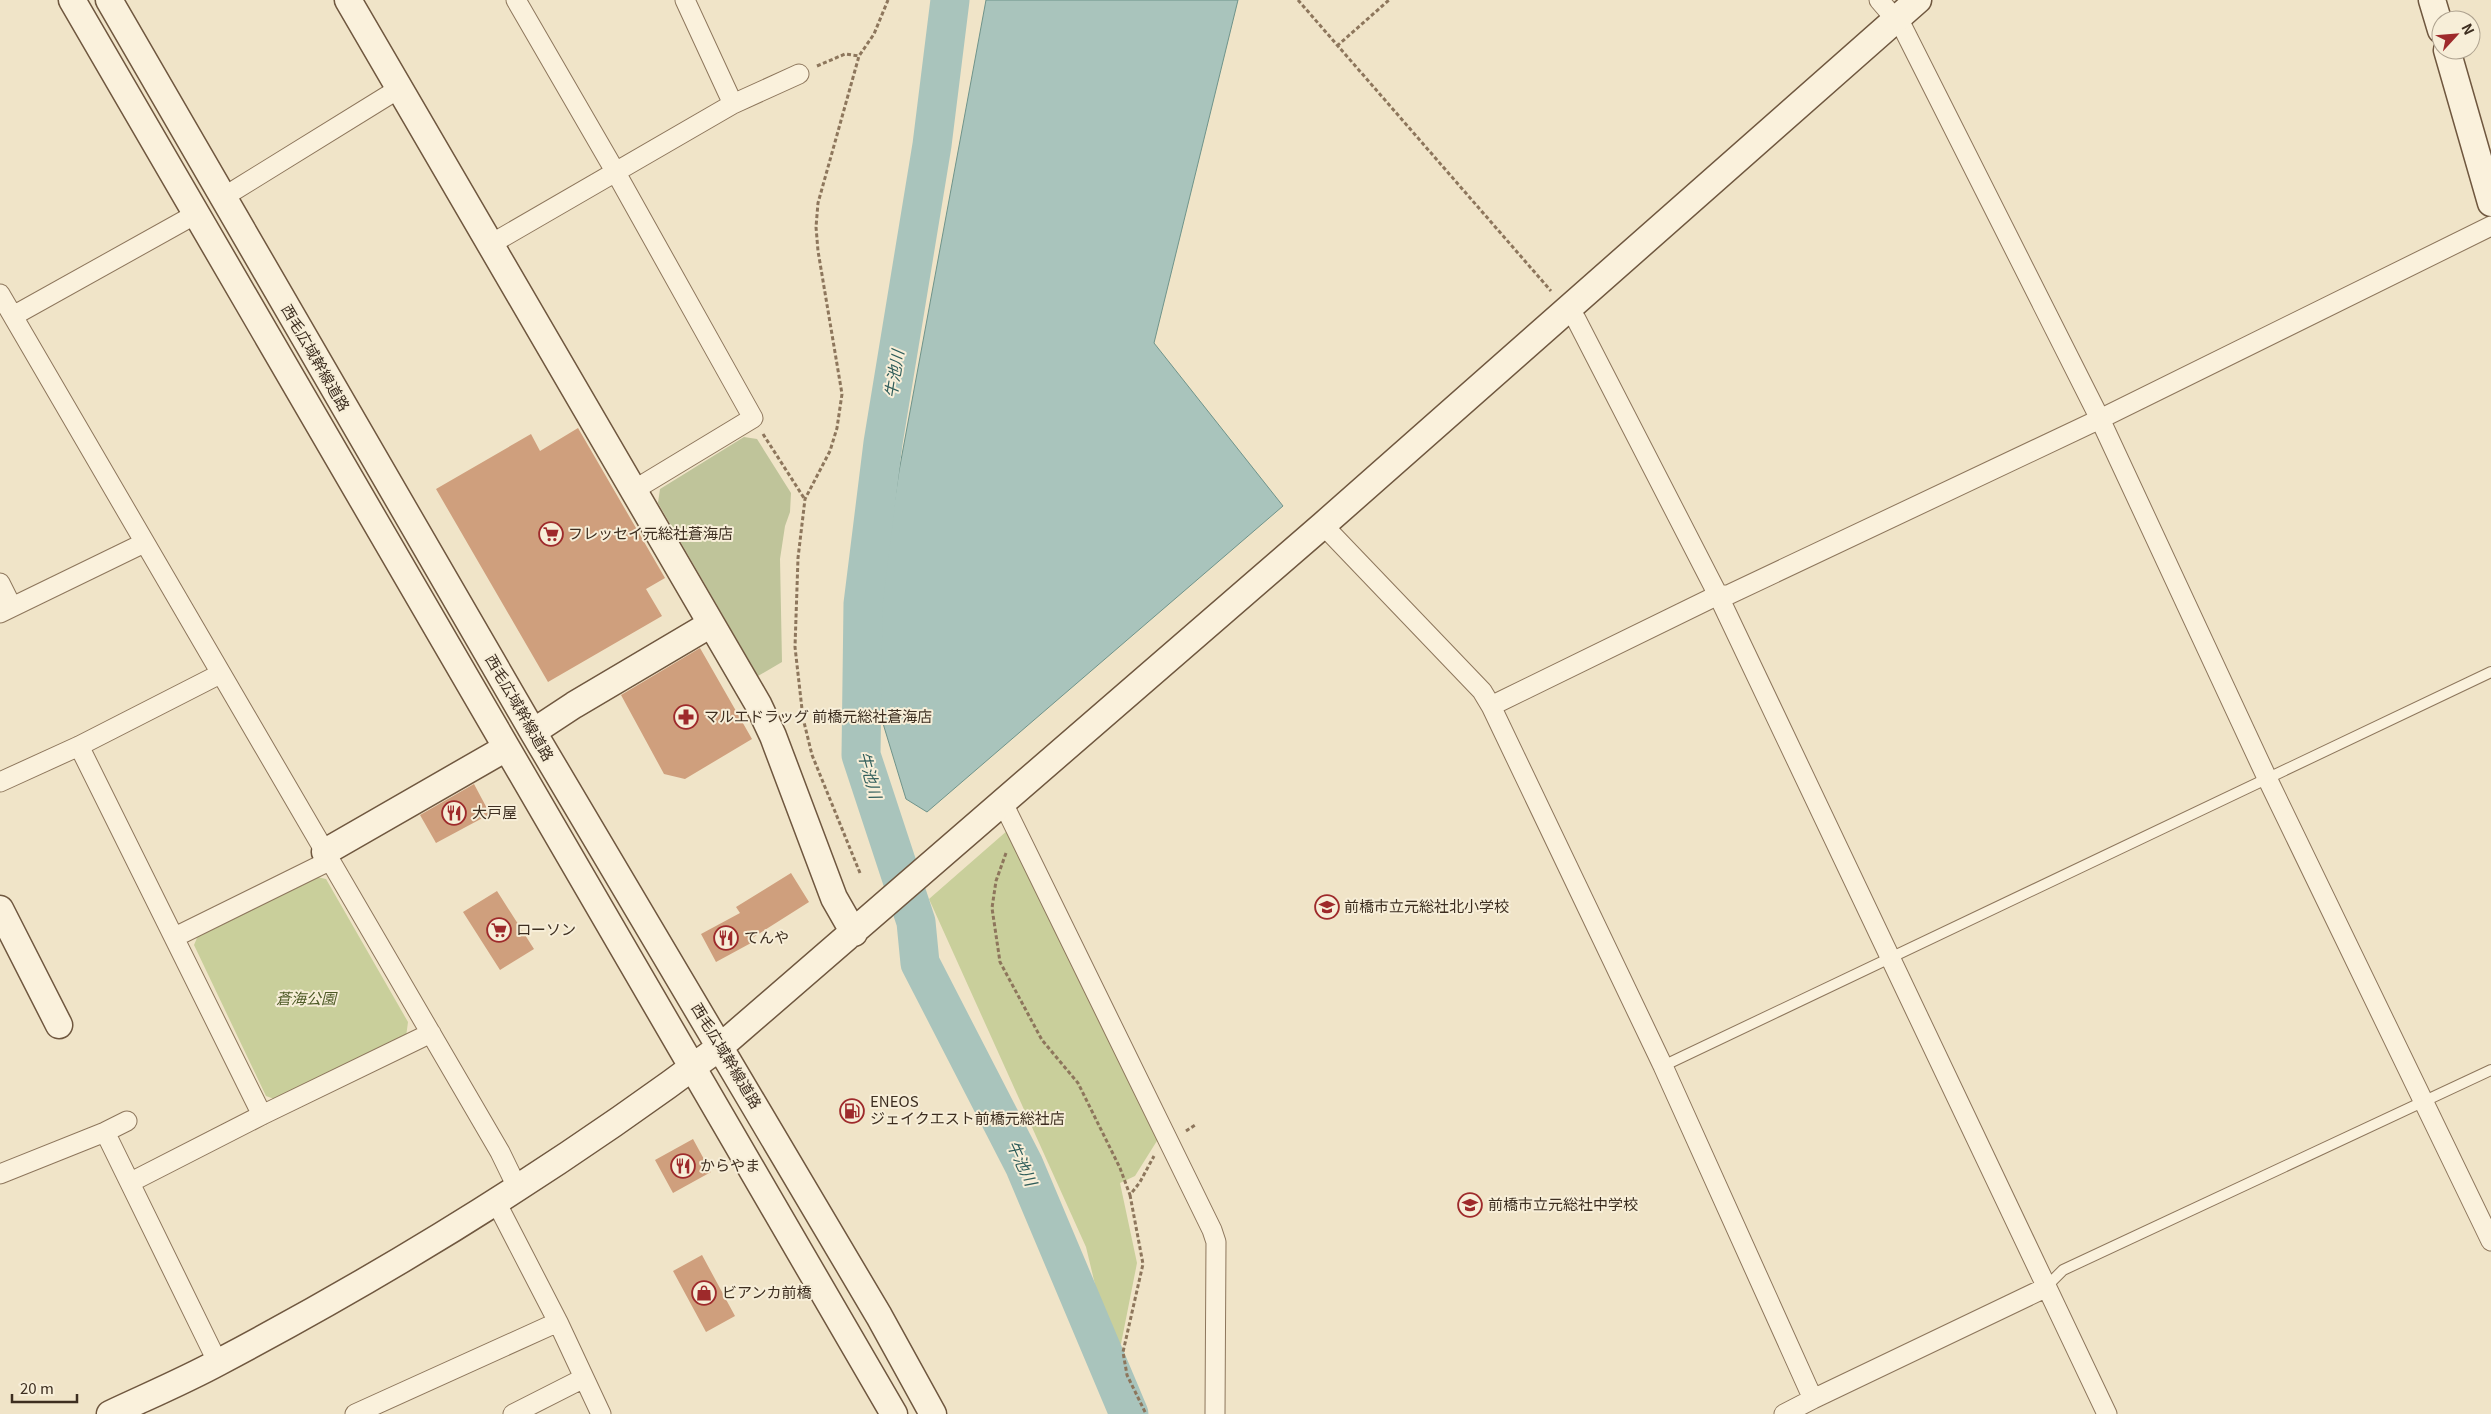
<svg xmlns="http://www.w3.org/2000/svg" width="2491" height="1414" font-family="Georgia,'Noto Sans JP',serif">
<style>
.green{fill:#c9cf9b}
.cemetery{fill:#bfc49a}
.water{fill:#a9c4bc;stroke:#6f938a}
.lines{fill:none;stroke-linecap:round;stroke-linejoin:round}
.river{stroke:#a9c4bc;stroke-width:39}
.building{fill:#cf9f7d}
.lane-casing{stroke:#8d765c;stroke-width:12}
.street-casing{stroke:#8d765c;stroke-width:21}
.secondary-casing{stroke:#6f573f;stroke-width:29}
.path{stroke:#8d765c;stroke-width:3;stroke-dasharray:4 2.5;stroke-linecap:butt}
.lane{stroke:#faf1dc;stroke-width:10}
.street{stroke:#faf1dc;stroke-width:19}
.secondary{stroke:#faf1dc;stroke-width:26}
.labels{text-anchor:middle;stroke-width:4;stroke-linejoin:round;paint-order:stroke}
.street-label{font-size:15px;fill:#3d2e20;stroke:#f7eed8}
.poi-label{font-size:15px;fill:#3d2e20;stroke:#f7eed8;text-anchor:start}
.park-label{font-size:15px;font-style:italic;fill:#4d5a26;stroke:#f7eed8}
.water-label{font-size:16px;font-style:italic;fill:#2f5d5a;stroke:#f7eed8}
</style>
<rect width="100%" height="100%" fill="#f0e4c8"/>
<path class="green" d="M1008,830L1160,1136L1135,1176L1120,1183L1137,1263L1121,1344L1113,1345L1105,1326L1086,1247L929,899Z
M312,876L326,879L408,1022L406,1037L277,1100L266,1096L194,945L199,933Z"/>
<path class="cemetery" d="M744,437L757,439L791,493L790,512L785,526L780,559L782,662L758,676L658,503L660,489Z"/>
<path class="water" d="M986,0H1238L1154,343L1283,506L927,812L906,799L878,707L879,601L899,471Z"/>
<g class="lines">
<path class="river" d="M950,0L932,145L883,443L863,604L861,755L916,922L920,963L1024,1165L1129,1414"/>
</g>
<path class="building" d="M578,428L665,578L646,589L662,616L548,682L436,489L531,434L540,451Z
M700,648L752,739L685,779L664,774L621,695Z
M474,784L490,814L436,843L420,815Z
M791,873L809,902L749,940L751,943L716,962L701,934L740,913L736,907Z
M497,891L534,949L500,970L463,912Z
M693,1139L711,1172L673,1193L655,1160Z
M702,1255L735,1316L706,1332L673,1271Z"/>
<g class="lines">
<g class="lane-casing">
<path id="lane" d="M1663,1066L2491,672
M2045,1288L2063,1270L2491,1070"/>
</g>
<g class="street-casing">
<path id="street" d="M516,0L615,171L753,418L634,490
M685,0L733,104
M1879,0L1903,28L2100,419L2267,778L2491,1241
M222,198L400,88
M491,244L733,104L799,74
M0,294L500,1152L517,1187
M1567,309L1576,319L1718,595L2107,1414
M13,316L196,214
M1323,525L1482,691L1491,706L1663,1066L1813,1399L1784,1414
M0,583L12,607
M0,613L144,543
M1491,706L1718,595H1728L2100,419L2491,226
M79,746L262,1115
M0,782L79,746L220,674
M1003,803L1212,1230L1216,1242L1215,1414
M175,937L329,861
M105,1132L218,1363
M0,1174L105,1132L127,1121
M131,1182L262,1115L431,1033
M496,1202L558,1322L601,1414
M1813,1399L2045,1288
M355,1414L558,1322
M513,1414L584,1378"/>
</g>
<g class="secondary-casing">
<path id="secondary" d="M72,0L894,1414
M109,0L533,732L879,1316L933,1414
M348,0L758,704L773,736L834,898L854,933
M2432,0L2441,30
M2447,50L2491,203
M533,732L574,705L711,624
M325,852L506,748
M0,909L59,1025
M110,1414C146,1397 184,1381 219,1362C393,1270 563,1165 720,1047L1323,525L1918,0"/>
</g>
<path class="path" d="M1298,0L1551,291
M1337,46L1389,0
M817,66L845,54L859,56
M763,434L804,498
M1006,853L996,881L992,908L1000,962L1042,1040L1078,1083L1120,1168L1130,1195L1140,1182L1154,1156
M860,873L812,755L803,718L795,647L798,558L805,499L830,451L837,428L842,394L818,251L816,227L818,203L859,56L874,34L888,0
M1186,1131L1195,1125
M1130,1195L1143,1264L1123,1352L1127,1375L1146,1414"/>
<use href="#lane" class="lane"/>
<use href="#street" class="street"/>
<use href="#secondary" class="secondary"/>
</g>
<defs>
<g id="supermarket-ring" transform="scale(1.25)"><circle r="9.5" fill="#f7eed8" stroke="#9e2a2b" stroke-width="1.5"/><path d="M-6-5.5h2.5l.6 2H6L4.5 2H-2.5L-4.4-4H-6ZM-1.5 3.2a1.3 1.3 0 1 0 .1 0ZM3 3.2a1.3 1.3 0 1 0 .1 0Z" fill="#9e2a2b"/></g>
<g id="pharmacy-ring" transform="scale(1.25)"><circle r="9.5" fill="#f7eed8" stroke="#9e2a2b" stroke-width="1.5"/><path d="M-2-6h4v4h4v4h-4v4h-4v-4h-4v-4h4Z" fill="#9e2a2b"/></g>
<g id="restaurant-ring" transform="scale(1.25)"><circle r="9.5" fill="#f7eed8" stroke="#9e2a2b" stroke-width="1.5"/><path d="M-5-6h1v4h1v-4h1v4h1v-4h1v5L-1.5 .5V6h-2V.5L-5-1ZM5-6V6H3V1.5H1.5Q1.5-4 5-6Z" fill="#9e2a2b"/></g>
<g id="school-ring" transform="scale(1.25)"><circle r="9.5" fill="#f7eed8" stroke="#9e2a2b" stroke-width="1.5"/><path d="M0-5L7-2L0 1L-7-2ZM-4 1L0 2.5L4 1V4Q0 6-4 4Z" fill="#9e2a2b"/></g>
<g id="fuel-ring" transform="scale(1.25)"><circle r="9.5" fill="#f7eed8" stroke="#9e2a2b" stroke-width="1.5"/><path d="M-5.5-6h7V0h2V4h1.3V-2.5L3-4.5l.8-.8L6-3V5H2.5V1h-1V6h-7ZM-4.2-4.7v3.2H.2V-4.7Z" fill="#9e2a2b"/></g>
<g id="shop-ring" transform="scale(1.25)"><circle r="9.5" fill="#f7eed8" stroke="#9e2a2b" stroke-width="1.5"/><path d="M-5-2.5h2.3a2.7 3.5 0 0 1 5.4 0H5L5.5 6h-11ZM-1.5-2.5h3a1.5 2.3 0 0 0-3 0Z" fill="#9e2a2b"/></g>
</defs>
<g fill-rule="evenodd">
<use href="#supermarket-ring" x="551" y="534"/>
<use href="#pharmacy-ring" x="686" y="717"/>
<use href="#restaurant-ring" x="454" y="813"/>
<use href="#school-ring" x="1327" y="907"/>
<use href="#supermarket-ring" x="499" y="930"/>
<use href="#restaurant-ring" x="726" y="938"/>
<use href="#fuel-ring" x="852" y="1111"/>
<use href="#restaurant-ring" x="683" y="1166"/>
<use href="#school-ring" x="1470" y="1205"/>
<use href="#shop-ring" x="704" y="1293"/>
</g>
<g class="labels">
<g class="street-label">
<text transform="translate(315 358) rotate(60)" y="5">西毛広域幹線道路</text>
<text transform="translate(519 708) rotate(60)" y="5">西毛広域幹線道路</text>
<text transform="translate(726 1056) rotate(59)" y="5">西毛広域幹線道路</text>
</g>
<g class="poi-label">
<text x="568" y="539">フレッセイ元総社蒼海店</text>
<text x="704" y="722">マルエドラッグ 前橋元総社蒼海店</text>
<text x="472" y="818">大戸屋</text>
<text x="1344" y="912">前橋市立元総社北小学校</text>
<text x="516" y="935">ローソン</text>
<text x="744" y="943">てんや</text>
<text x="870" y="1107">ENEOS<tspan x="870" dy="17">ジェイクエスト前橋元総社店</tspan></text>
<text x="700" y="1171">からやま</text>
<text x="1488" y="1210">前橋市立元総社中学校</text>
<text x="722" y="1298">ビアンカ前橋</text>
</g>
<g class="park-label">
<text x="306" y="1004">蒼海公園</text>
</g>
<g class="water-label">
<text transform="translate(894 374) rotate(-81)" y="6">牛池川</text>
<text transform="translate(870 775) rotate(75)" y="6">牛池川</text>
<text transform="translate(1022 1163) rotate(65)" y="6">牛池川</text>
</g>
</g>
<g transform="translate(2456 35) rotate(64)"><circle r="24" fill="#f7eed8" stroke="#ada18e"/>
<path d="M0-4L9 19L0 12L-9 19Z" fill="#9e2a2b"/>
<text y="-8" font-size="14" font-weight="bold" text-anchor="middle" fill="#3d2e20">N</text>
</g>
<path d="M12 1394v8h65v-8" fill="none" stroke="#3d2e20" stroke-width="2.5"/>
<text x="20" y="1394" font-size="15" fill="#3d2e20" stroke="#f7eed8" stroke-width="4" paint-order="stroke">20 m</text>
</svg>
